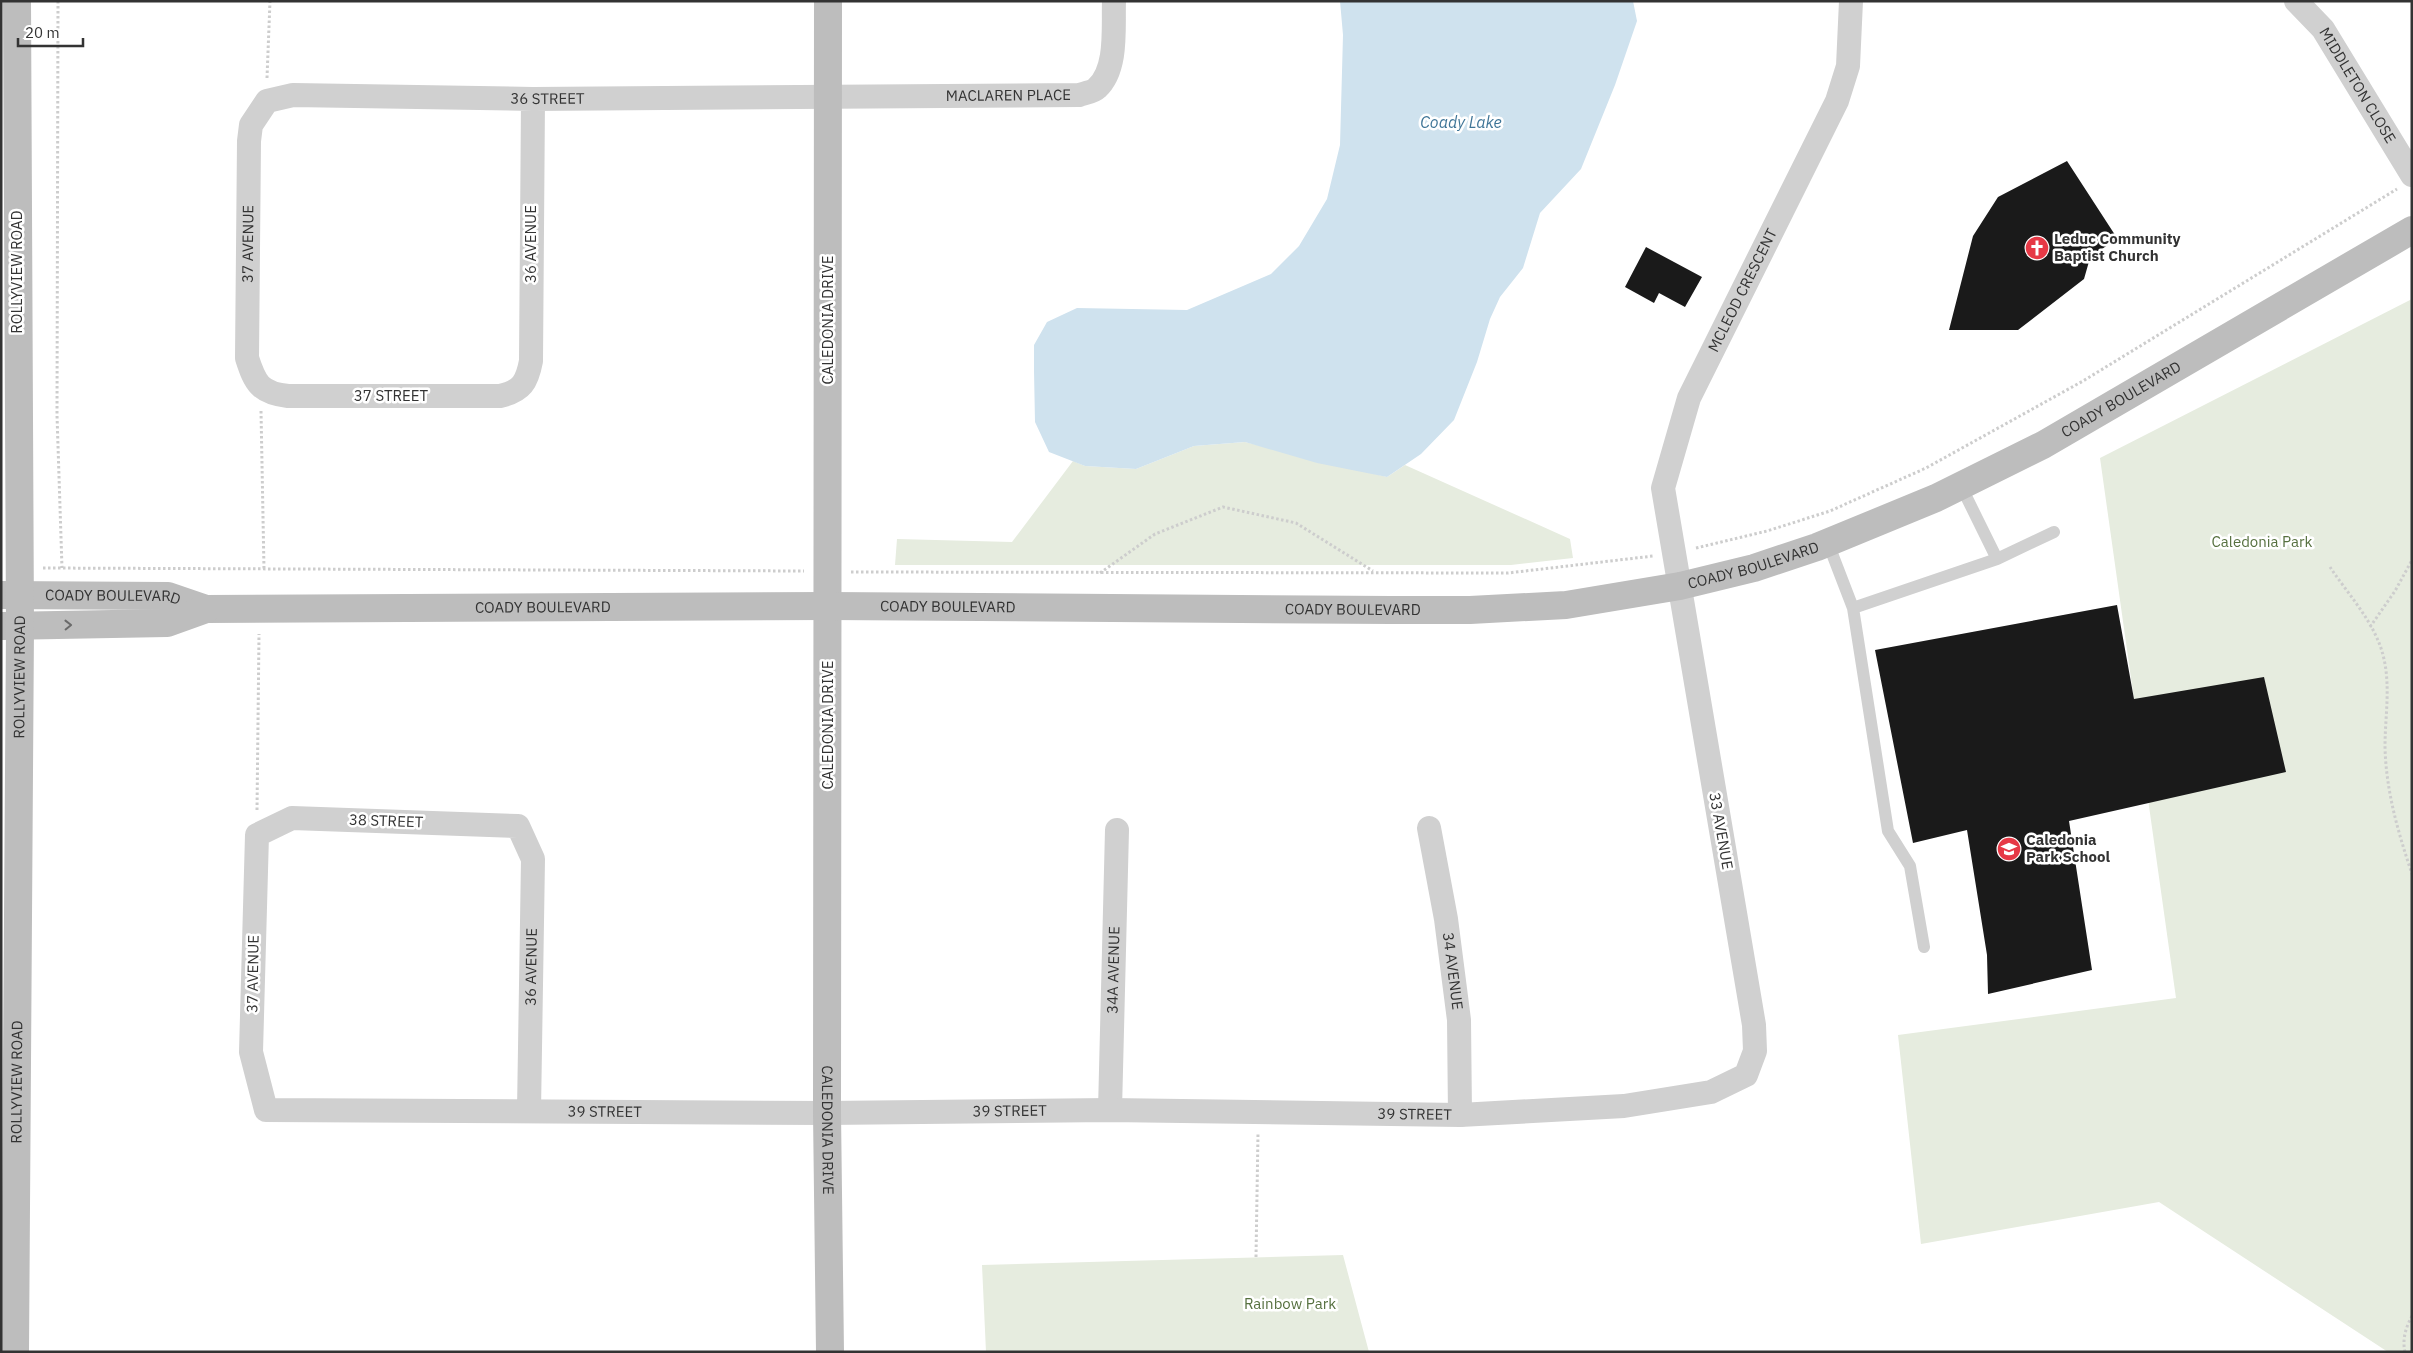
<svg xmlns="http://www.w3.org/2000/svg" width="2413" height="1353" font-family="'IBM Plex Sans',sans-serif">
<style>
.green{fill:#e6ecdf}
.water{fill:#cfe2ee}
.building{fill:#1a1a1a}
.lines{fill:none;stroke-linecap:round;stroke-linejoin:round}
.path{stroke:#cdcdcd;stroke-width:3;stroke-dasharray:2.5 2.5;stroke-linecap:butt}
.lane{stroke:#d0d0d0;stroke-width:12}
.street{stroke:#d0d0d0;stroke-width:24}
.secondary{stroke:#bdbdbd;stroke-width:28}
.oneway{stroke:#6a6a6a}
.labels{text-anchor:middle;stroke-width:5;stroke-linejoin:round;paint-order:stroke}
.street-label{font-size:15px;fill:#333;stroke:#fff}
.poi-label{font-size:15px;font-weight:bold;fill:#333;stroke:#fff;text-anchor:start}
.park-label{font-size:15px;fill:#56703f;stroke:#fff}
.water-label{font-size:16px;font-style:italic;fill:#3f7597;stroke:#fff}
</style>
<rect width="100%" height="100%" fill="#fff"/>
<path class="green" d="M2412,299V1352H2388L2159,1202L1921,1244L1898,1035L2176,998L2100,458Z
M1245,442L1387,477L1405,465L1570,539L1573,558L1511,565H895L897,539L1012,542L1073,461L1085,466L1136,469L1194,446Z
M1343,1255L1369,1352H986L982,1265Z"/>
<path class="water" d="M1340,1H1633L1637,21L1615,85L1581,169L1540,213L1523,268L1500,297L1490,319L1477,362L1454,420L1421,454L1387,477L1317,463L1245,442L1194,446L1136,469L1085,466L1049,452L1035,422L1034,371V345L1047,322L1077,308L1187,310L1271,274L1299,246L1327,199L1340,145L1343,35Z"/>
<path class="building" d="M2067,161L2117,238L2090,258L2084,279L2018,330H1949L1973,236L1998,197Z
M1646,247L1702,277L1685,307L1659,293L1654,303L1625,287Z
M2117,605L2134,699L2264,677L2286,772L2069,821L2092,970L1988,994L1987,955L1967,830L1913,843L1875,650Z"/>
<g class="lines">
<path class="path" d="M58,1L57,415L62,568
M267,78L270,1
M261,411L264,570
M1696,548L1767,531L1830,511L1926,468L2083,381L2397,189
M2330,567C2348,594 2375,623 2383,655C2391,685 2385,716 2385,747C2386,791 2398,832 2412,874
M43,568L804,571
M851,572L1508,573L1653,556
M1100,573L1155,534L1223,507L1296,523L1373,571
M2370,627L2395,591L2412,560
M257,810L259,634
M1256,1257L1258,1133
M2405,1352C2402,1339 2406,1327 2412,1316"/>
<path class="lane" d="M1828,543L1853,608L1997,559L1961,486
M1997,559L2054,532
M1853,608L1888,831L1910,866L1924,947"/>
<g class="street">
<path id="s1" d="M2296,1L2323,29L2412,175"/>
<path id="s2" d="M533,99L531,361C527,382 522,391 500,396H288C260,393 255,383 247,358L249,141L251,125L267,101L293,95L533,99L1079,95C1085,93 1093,92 1097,88C1118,69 1113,27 1114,1"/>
<path id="s3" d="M1429,828L1446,919L1459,1020L1460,1115"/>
<path id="s4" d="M1110,1110L1117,830"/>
<path id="s5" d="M529,1111L533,859L518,826L292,818L257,835L251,1052L266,1110L827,1113L1110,1110L1460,1115L1624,1106L1711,1092L1746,1075L1755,1051L1754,1025L1663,488L1689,398L1837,101L1848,66L1851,1"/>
</g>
<g class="secondary">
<path id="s6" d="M828,1L827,1113L830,1352"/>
<path id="s7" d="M1,595L168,596L206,609L829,606L1391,610H1470L1566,605L1680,586L1754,568L1817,547L1936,498L2043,445L2412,230"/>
<path d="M3,626L167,623L206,609"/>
<path id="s8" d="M15,1352L20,626L17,1"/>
</g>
</g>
<defs><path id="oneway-chevron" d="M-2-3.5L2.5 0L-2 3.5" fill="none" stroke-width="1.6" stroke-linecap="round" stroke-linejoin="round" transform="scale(1.25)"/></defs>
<use class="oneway" href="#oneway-chevron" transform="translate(68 625) rotate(-1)"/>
<defs>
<g id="church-disc" transform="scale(1.25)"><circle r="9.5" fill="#e63946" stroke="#fff"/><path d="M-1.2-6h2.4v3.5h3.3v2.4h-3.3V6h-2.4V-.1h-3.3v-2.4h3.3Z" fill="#fff"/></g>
<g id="school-disc" transform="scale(1.25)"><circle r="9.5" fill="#e63946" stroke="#fff"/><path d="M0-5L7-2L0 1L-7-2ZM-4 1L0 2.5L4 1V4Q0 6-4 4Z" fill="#fff"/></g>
</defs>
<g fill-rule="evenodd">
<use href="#church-disc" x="2037" y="248"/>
<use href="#school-disc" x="2009" y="849"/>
</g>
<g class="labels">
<g class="street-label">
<text dy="5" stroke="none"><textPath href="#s1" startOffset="105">MIDDLETON CLOSE</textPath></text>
<text dy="5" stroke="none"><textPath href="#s2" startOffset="1590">MACLAREN PLACE</textPath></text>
<text dy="5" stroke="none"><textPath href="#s2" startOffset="1129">36 STREET</textPath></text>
<text dy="5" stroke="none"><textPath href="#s2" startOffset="700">37 AVENUE</textPath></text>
<text transform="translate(531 244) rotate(-90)" y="5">36 AVENUE</text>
<text transform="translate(17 272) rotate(-90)" y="5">ROLLYVIEW ROAD</text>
<text dy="5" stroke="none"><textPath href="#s5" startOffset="3126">MCLEOD CRESCENT</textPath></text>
<text transform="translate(828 320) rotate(-90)" y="5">CALEDONIA DRIVE</text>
<text x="391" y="401">37 STREET</text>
<text dy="5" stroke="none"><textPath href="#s7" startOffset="2164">COADY BOULEVARD</textPath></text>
<text dy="5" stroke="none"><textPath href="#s7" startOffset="1759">COADY BOULEVARD</textPath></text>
<text dy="5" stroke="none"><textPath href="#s7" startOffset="112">COADY BOULEVARD</textPath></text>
<text dy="5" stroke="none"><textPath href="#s7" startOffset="544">COADY BOULEVARD</textPath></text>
<text dy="5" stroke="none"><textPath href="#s7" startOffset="949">COADY BOULEVARD</textPath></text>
<text dy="5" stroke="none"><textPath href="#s7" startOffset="1354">COADY BOULEVARD</textPath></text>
<text dy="5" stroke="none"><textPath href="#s8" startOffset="675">ROLLYVIEW ROAD</textPath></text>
<text transform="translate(828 725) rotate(-90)" y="5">CALEDONIA DRIVE</text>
<text transform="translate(386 821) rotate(2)" y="5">38 STREET</text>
<text transform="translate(1721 831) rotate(80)" y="5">33 AVENUE</text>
<text dy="5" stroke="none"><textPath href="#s5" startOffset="144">36 AVENUE</textPath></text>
<text dy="5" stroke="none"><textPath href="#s4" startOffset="140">34A AVENUE</textPath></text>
<text dy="5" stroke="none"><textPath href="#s3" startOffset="145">34 AVENUE</textPath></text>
<text transform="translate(253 974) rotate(-89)" y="5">37 AVENUE</text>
<text dy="5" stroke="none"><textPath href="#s8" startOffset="270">ROLLYVIEW ROAD</textPath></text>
<text dy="5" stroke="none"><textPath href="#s5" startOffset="1169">39 STREET</textPath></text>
<text dy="5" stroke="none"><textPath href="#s5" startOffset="1574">39 STREET</textPath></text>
<text dy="5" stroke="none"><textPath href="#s5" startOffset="1979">39 STREET</textPath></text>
<text dy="5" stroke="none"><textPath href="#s6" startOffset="1129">CALEDONIA DRIVE</textPath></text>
</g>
<g class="poi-label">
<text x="2054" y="244">Leduc Community<tspan x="2054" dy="17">Baptist Church</tspan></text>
<text x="2026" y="845">Caledonia<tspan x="2026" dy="17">Park School</tspan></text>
</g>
<g class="park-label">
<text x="2262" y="547">Caledonia Park</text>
<text x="1290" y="1309">Rainbow Park</text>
</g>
<g class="water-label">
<text x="1461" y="128">Coady Lake</text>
</g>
</g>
<rect width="2413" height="1353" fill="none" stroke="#333333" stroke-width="5"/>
<path d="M18 38v8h65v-8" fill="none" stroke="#333333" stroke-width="2.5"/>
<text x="25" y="38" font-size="15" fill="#333333" stroke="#ffffff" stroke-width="4" paint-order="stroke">20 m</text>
</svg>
